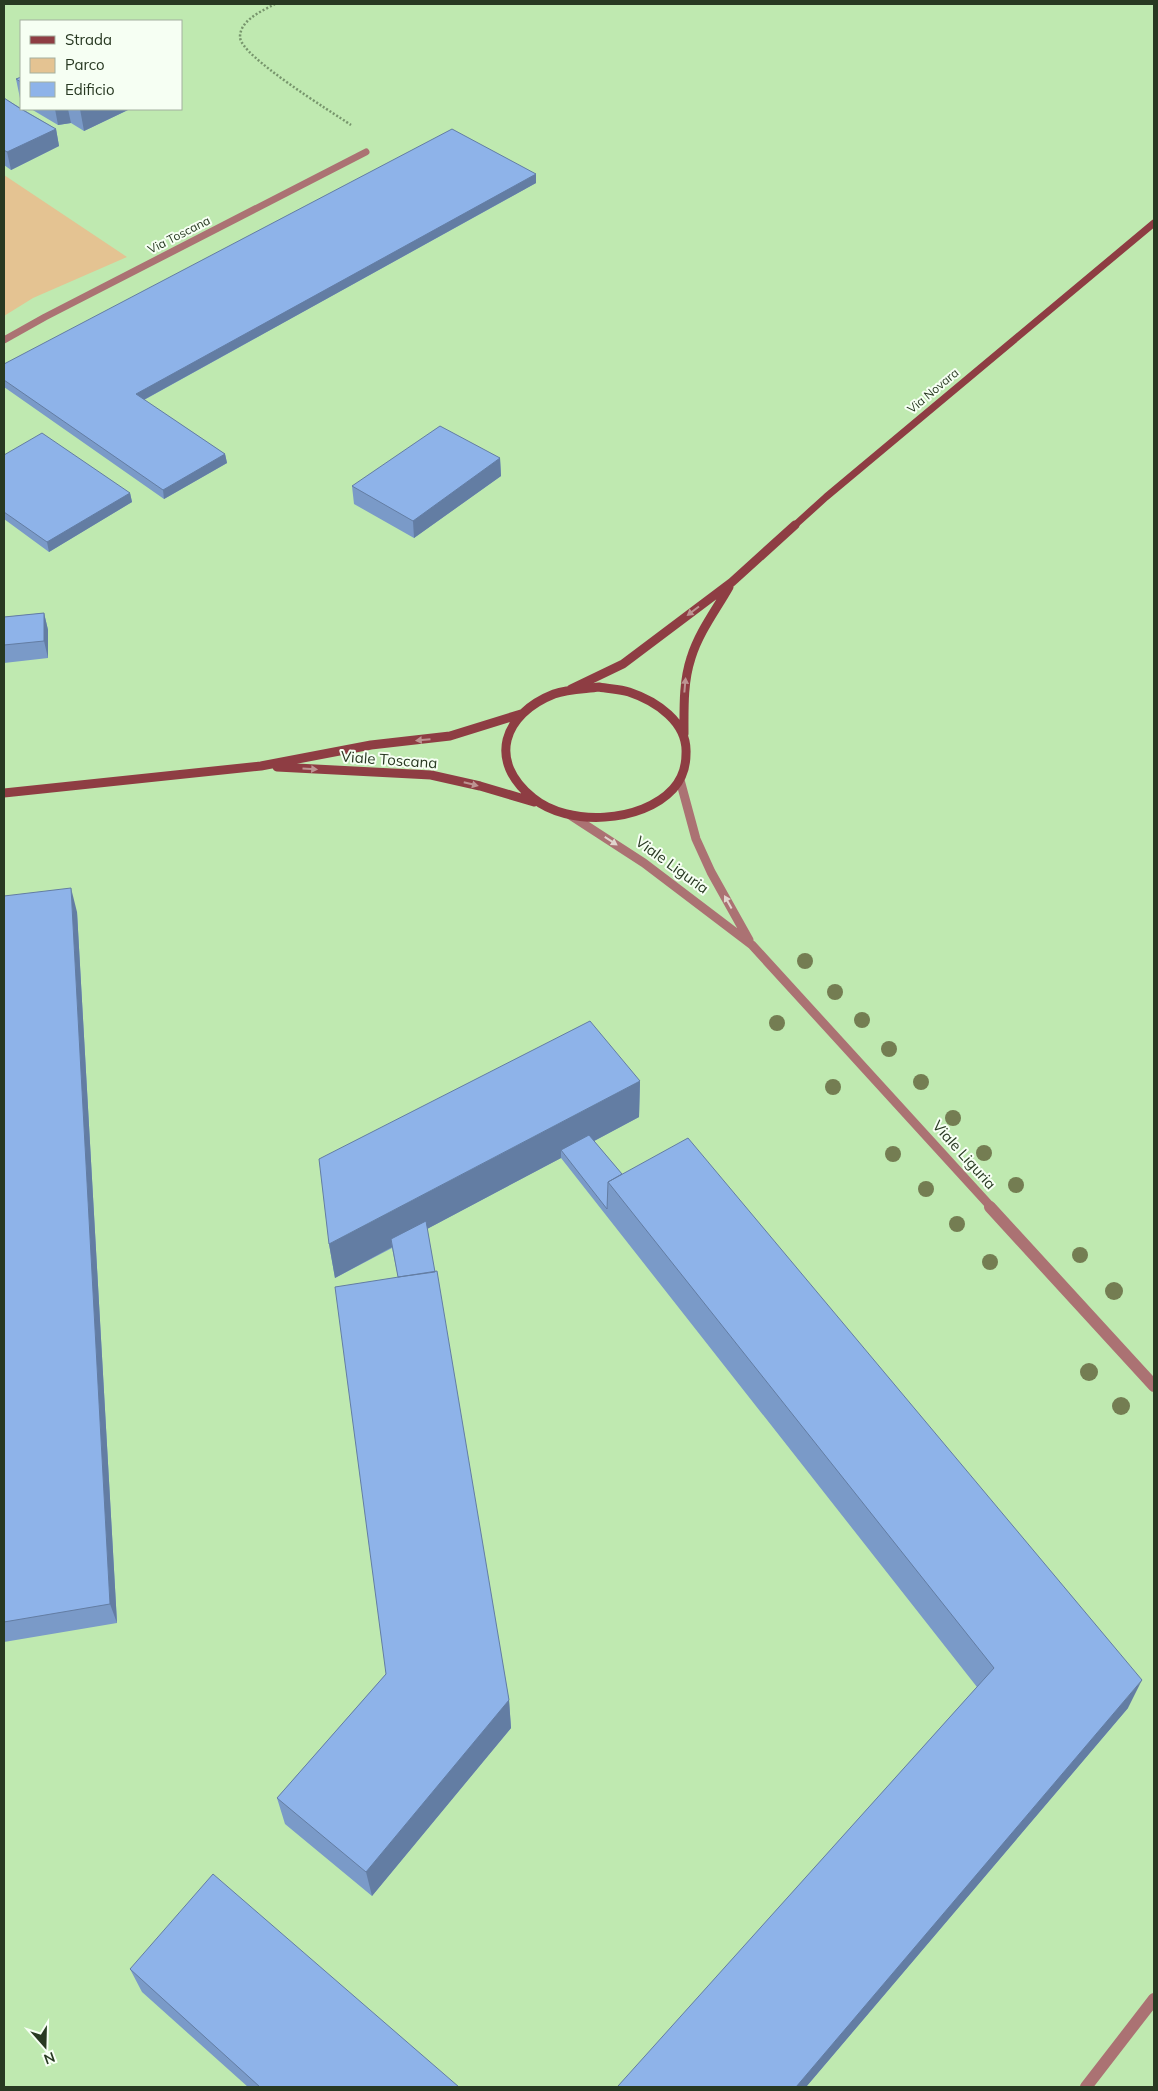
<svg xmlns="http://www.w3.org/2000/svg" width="1158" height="2091" font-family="Mulish,sans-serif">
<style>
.green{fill:#e4c392}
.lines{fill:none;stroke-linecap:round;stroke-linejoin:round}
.path{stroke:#77956c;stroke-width:2.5;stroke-dasharray:2 2;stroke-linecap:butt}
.street-far2{stroke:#ab7273;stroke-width:7}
.street-far1{stroke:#ab7273;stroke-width:9}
.street{stroke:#ab7273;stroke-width:12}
.secondary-far1{stroke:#8e3d43;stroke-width:7}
.secondary{stroke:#8e3d43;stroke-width:9}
.tree{fill:#747d52}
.wall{fill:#7a9ac8}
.shaded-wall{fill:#637da3}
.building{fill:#8eb3e9;stroke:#637da3}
.oneway{fill:#bd9492}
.oneway2{fill:#e0d5cd}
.labels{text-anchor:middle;stroke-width:4;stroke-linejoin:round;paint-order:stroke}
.far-street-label{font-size:12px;fill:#283922;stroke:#f6fff3}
.street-label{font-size:15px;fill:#283922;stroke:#f6fff3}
</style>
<rect width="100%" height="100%" fill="#bfe9b0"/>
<path class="green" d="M4,175L127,257L33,298L4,316Z"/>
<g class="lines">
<path class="path" d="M275,4C262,11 240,20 240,37C240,56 332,112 351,125"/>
<path class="street-far2" d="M4,340L45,317L366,152"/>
<path class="street-far1" d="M680,780L696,839L711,872L749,940
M570,815L644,863L752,945L992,1208"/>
<path class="street" d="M990,1207L1154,1386
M1086,2087L1154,1999"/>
<path class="secondary-far1" d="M794,526L826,497L1154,223"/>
<path class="secondary" d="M599,687C609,689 619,689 629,692C656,701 688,722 686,754C686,767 682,779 673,789C642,823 568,827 533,798C487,761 503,714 554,694C568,689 584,689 599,687Z
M571,689L623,664L732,582L795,525
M684,734C684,709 683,682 691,658C699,632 716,610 729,587
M277,767L431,775L480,786L534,802
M4,793L261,766L371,745L450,736L521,714"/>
</g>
<g class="tree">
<circle cx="805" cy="961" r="8"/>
<circle cx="835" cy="992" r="8"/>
<circle cx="862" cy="1020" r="8"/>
<circle cx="777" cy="1023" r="8"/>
<circle cx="889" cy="1049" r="8"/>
<circle cx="921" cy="1082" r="8"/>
<circle cx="833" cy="1087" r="8"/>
<circle cx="953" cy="1118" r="8"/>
<circle cx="984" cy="1153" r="8"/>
<circle cx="893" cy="1154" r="8"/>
<circle cx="1016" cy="1185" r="8"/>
<circle cx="926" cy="1189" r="8"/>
<circle cx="957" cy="1224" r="8"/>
<circle cx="1080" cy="1255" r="8"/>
<circle cx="990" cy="1262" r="8"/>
<circle cx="1114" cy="1291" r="9"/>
<circle cx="1089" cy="1372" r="9"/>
<circle cx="1121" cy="1406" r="9"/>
</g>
<path class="wall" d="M21,77V103L16,79Z
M4,98L56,129L59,146L11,170L4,165Z
M31,109H130L84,131L71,123L58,125Z
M536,174V183L144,400L225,454L227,463L164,499L4,387V364Z
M4,455L130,493L132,502L49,552L4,519Z
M500,458L501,476L414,538L354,504L352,486Z
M44,613L48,630V658L4,663V617Z
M4,896L77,912L117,1623L4,1642Z
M640,1081L639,1117L594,1141L622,1174L1128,1708L806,2087H618L977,1687L561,1158L427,1229L509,1700L511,1728L372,1896L285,1824L277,1798L386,1674L398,1277L392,1248L335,1278L329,1244Z
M130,1969L459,2087H248L142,1992Z"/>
<path class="shaded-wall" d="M55,109H68L71,123L58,125Z
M80,109H130L84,131Z
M56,129L59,146L11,170L7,152Z
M536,174V183L138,403L136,394Z
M225,454L227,463L164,499L163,490Z
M500,458L501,476L414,538L413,521Z
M130,493L132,502L49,552L47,542Z
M44,613L48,630V658L44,641Z
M71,888L77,912L117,1623L110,1604Z
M640,1081L639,1117L566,1156L561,1150V1158L393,1247L391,1239L392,1247L335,1278L329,1244Z
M1142,1680L1128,1708L806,2087H796Z
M509,1700L511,1728L372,1896L366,1872Z"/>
<path class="building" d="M21,77V82L16,79Z
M4,98L21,109L56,129L7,152L4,150Z
M452,129L536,174L136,394L225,454L163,490L4,380V364Z
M440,426L500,458L413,521L352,486Z
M42,433L130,493L47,542L4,512V455Z
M44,613V641L4,645V617Z
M71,888L110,1604L4,1622V896Z
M590,1021L640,1081L329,1244L319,1159Z
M589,1135L622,1174L608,1182L607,1209L561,1150Z
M688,1138L1142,1680L796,2087H619L618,2086L994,1668L608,1182Z
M426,1221L435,1272L398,1277L391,1239Z
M437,1271L509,1700L366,1872L277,1798L386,1674L335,1287Z
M213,1874L459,2087H260L130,1969Z"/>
<defs><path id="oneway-solid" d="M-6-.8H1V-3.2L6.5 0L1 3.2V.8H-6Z" transform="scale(1.25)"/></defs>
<g class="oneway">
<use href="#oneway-solid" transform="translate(693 611) rotate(143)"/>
<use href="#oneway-solid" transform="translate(685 685) rotate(-85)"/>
<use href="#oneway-solid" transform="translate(423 740) rotate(175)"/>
<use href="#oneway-solid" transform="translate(310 769) rotate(4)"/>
<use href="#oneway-solid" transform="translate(471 784) rotate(14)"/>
</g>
<g class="oneway2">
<use href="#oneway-solid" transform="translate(611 841) rotate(33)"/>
<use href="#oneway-solid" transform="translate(728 902) rotate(-119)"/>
</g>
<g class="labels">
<g class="far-street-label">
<text transform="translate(179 235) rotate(-27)" y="4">Via Toscana</text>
<text transform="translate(933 391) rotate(-40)" y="4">Via Novara</text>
</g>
<g class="street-label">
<text transform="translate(389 760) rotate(4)" y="5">Viale Toscana</text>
<text transform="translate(672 865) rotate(36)" y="5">Viale Liguria</text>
<text transform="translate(964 1155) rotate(48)" y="5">Viale Liguria</text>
</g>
</g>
<rect width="1158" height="2091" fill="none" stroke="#283922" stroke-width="10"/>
<rect x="20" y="20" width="162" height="90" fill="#f6fff3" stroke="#a4b09f"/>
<rect x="30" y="36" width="25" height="8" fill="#8e3d43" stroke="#a4b09f"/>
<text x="65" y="45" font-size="15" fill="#283922">Strada</text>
<rect x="30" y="58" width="25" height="15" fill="#e4c392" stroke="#a4b09f"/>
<text x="65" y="70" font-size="15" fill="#283922">Parco</text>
<rect x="30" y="82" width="25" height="15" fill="#8eb3e9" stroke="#a4b09f"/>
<text x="65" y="95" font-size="15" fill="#283922">Edificio</text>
<g transform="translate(45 2046) rotate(160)" stroke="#f6fff3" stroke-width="4" paint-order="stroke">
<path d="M0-4L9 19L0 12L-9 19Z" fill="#283922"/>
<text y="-8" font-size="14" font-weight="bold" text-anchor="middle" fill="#283922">N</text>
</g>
</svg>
